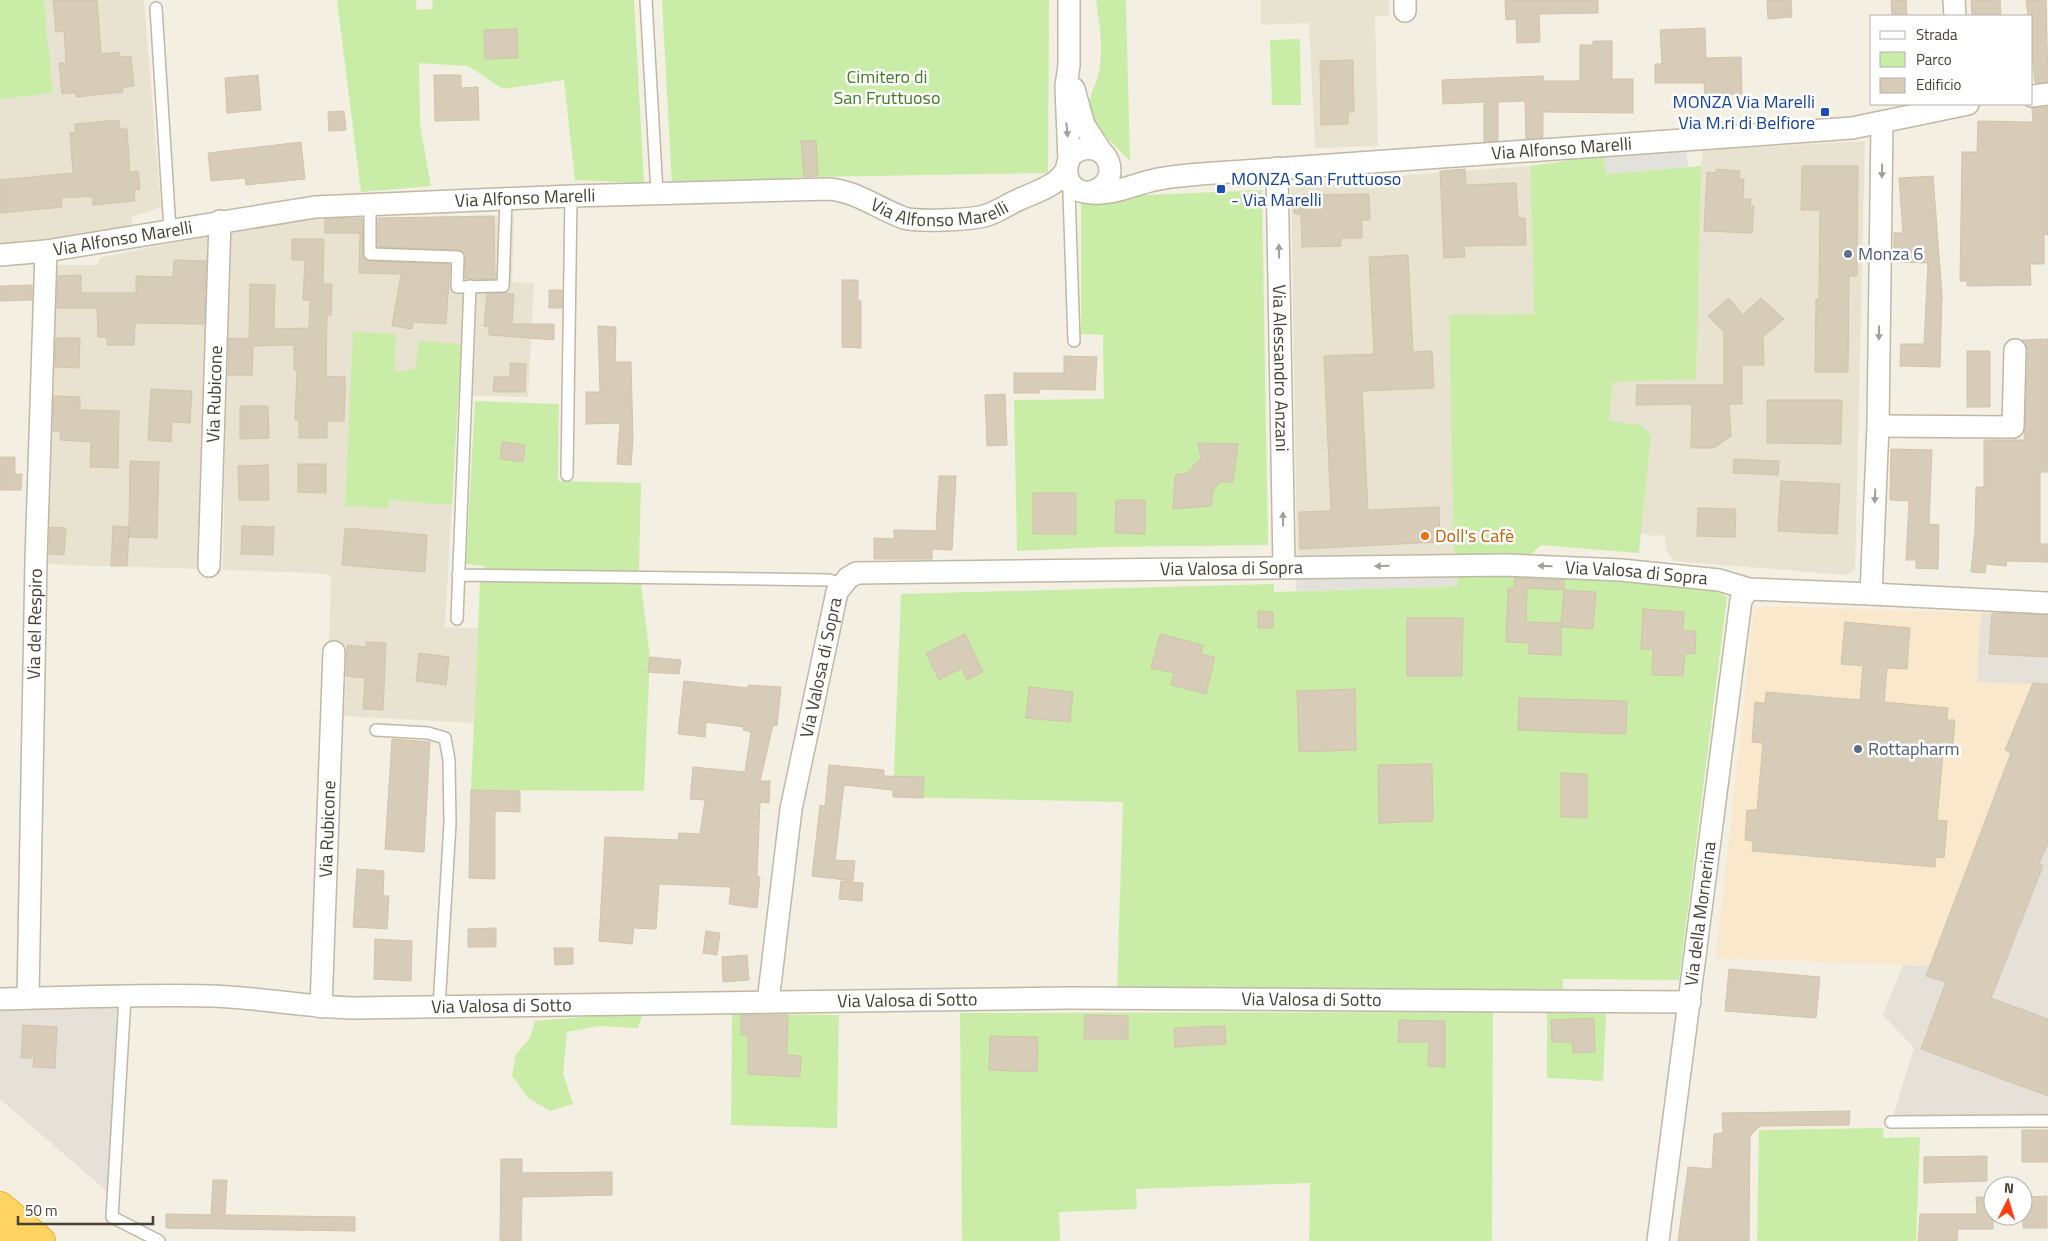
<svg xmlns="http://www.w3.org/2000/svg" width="2048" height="1241" font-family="'Titillium Web',sans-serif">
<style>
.residential{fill:#e8e2d0}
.commercial{fill:#f9e8cb}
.industrial{fill:#e5e0d8}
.green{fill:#c9eda6;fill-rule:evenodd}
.parking{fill:#e3e1dc}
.building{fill:#d6ccb7;stroke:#d2c4a9;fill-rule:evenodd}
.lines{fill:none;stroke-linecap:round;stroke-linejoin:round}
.lane-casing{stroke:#c0b8a4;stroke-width:14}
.street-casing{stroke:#c0b8a4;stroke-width:24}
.highway-casing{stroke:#eeaf22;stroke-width:30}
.lane{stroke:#fff;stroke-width:11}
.street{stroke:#fff;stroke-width:21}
.highway{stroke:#ffd462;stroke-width:28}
.oneway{fill:#a29f98}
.transit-dot{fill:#1a4fb4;stroke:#fff;stroke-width:2}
.service-dot{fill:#5c6f8a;stroke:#fff;stroke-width:2}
.food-dot{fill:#e8710a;stroke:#fff;stroke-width:2}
.labels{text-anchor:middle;stroke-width:5;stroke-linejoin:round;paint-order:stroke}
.park-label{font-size:18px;fill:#3e7d20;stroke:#fff}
.transit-label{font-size:18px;fill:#164399;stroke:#fff;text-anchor:end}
.street-label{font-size:18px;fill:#463f32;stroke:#fff}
.service-label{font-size:18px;fill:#4e5e75;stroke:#fff;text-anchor:start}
.food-label{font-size:18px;fill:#c56008;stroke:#fff;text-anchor:start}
</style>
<rect width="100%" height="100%" fill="#f4efe3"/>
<path class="residential" d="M44,0H144L161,207L132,217L131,230L0,249V99L53,92Z
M1261,0H1389V16H1375L1378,146L1315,148L1309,23L1261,25Z
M1865,141L1855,569L1846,575L1673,561L1666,550L1665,535L1654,536L1641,533L1651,435L1609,421L1613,382L1701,166L1703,150Z
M1530,166L1534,314L1449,315L1453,539L1455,554L1297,556L1291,184Z
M514,216L512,282L534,283L528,397L458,395L445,627L478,628L474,723L344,716L347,646L329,643L331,575L313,573L223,570L228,230L310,219Z
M212,234L199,569L42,564L55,265H98L100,258Z"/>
<path class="commercial" d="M1768,606L1981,613L1977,681L2033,683L2005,750L2011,753L1930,966L1716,958L1754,609Z"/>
<path class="industrial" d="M1981,613L2048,615V1115L1893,1116L1914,1048L1883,1015L1903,965L1930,966L2011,754L2005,750L2033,684L1977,682Z
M117,1008L109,1193L0,1099V1009Z"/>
<path class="green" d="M0,0H44L53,93L0,99Z
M337,0H416L417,10L433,9L432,0H634L644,183L575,180L564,80L503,89L468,66L419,63L420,124L431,186L361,192ZM517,29L518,58L485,59L484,31Z
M662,0H1049L1048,173L804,177L672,186Z
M1096,0H1126L1130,161C1120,150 1097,130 1092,117C1084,97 1099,84 1100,65C1103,44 1099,21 1096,0Z
M1300,39L1301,105H1272L1270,40Z
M1604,156L1606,174L1701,166L1696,379L1613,382L1609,421L1641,425L1651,435L1639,553L1541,545L1528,557L1455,554L1453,539L1449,315L1534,314L1530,166Z
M1262,190L1268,545L1105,547L1017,551L1014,400L1104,399L1103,335L1081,334V198Z
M353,332L396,334L395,372L415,369L419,341L461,344L452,505L389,500L388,508L345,506Z
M475,401L559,404L558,481L641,483L639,569L650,657L644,791L471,790L480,583L485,566L466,564Z
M1515,570L1712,588L1727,597L1679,980L1563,979V989L1443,990L1117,987L1123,802L893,797L901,594L1274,584V592L1457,586V573Z
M643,1012L638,1028L599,1026L567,1032L563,1074L573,1104L550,1111L528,1098L512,1076L516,1054L530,1038L535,1021Z
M1493,1012L1492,1241H1309L1310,1183L1136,1189L1137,1209L1059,1212L1060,1241H962L960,1013Z
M1547,1013L1606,1014L1603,1081L1547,1078Z
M732,1014L839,1015L837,1128L731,1125Z
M1883,1128L1884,1138L1920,1137L1916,1241H1757L1759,1130Z"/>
<path class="parking" d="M1686,149L1688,167L1606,174L1604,156Z
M1457,573L1458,586L1296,591V578Z"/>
<path class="building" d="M53,0H97L101,54L119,52V57L131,56L134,86L122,88L123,92L76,97V92L62,94L59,63H66L64,31L56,32Z
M1505,0H1598V13L1539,14L1540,42L1517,43L1516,19L1506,20Z
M1767,0H1791L1792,17L1768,19Z
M1891,0H1906L1907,16H1892Z
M1971,0H2000L2001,16H1972Z
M2026,0H2046L2048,82L2035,83L2032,55V16H2028Z
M1705,28L1706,58L1741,57L1742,94L1726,95V99L1705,100L1704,83H1655V64H1662L1660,30Z
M517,29L518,58L485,59L484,30Z
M1593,41H1612V79H1633V113L1543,112V137L1526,139L1525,101L1498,102V141L1484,142V102L1443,104L1442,80L1543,76L1544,81H1580V45H1593Z
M1353,60L1354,112H1348V124L1321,125L1320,61Z
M258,75L261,110L227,113L225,78Z
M434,75H461V88L478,87L479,120L435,121Z
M2048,107V235L2044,234V264H2030L2031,285L1967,286V281H1960L1962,152H1977L1978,121L2033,122L2032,108Z
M344,111L346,130L329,131L328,112Z
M119,120L120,129H127L130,172L138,171L140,189L134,190L135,201L93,205L92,196L61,198L62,207L0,213V180L73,173L70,133L76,132L75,124Z
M816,140L818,176L804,177L801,141Z
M301,142L305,179L246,185L245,178L211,181L208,153Z
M1802,166H1858L1857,276H1849L1848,372H1815L1816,299H1819L1820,210H1801Z
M1465,169L1466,185L1516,183L1518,218H1525L1526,245L1464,246L1465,257L1444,258L1440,171Z
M1716,169L1740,171L1739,179H1744L1743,199H1751L1750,206H1754L1752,233L1704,231L1707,172L1716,173Z
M1933,176L1942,295L1940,367L1900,366L1901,344H1924L1928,263L1894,262V233H1903L1899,178Z
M1369,194L1370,220H1362V238H1341V246L1302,247L1301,214H1294L1293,195Z
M494,216L495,279H465V257L462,251L459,250L378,247V218Z
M360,218H362L363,254L367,261L450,264L446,324L413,322L412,329L392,326L401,274L359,273L360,233H325V219Z
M292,239H324L323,284H332L331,315H327L326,376L345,377V394L344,421H327V438H299V420H295L297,370H294V345L253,346L252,375H228L229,338L249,339L250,284L275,285L274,329L309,328L310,300H303L305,260H292Z
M1408,255L1413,352L1432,351L1434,388L1362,391L1368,510L1439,507L1440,542L1300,549L1299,512L1331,511L1324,356L1374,354L1369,257Z
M174,260L206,261L204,324L135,323L134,345H107V337H98L97,308H57L58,276L81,275V293H136V276L173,277Z
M842,280H858V301H861V348L842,347Z
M32,285V300L0,301V286Z
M549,290H562V308H549Z
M505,293L514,294L512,324H554V340L489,335V327L484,326L487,294Z
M1729,298L1743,315L1761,298L1784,319L1763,337L1764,365H1742V404H1729L1731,436L1714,448H1691L1692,404L1636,405L1637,385H1724V332L1708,316Z
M598,326L616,327L615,362H631L633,440L631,465L617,464L620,423L586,424V392H600Z
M56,338H80L79,368L55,367Z
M2048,339V472H2040V544H2048V562L2007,561L2006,566L1986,564L1985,573L1971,572L1975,530L1976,487H1984V440H2024L2028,350L2022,340Z
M1967,351H1990V407H1967Z
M1064,356L1097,357L1095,390L1039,389V393H1014V373H1064Z
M510,363L526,364L525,392H493L494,377H510Z
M151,389L192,391L190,423L172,422L171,442L148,440Z
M1005,394L1007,445L987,446L985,395Z
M54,396L80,397V410L119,411L118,468L90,467L91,442L60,440L61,431H53Z
M1767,400H1842L1841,444L1767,443Z
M240,406H268L269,438L240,439Z
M502,442L525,445L523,462L500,459Z
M1198,443L1238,444L1233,482H1220L1213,491L1211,506L1173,509L1175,475L1187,473L1201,458Z
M1891,449L1932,450L1929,524L1939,525L1938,569L1916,568V560H1906L1909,501L1890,500Z
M0,457H15V474H22L21,490H0Z
M1734,459L1779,461L1778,475L1733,473Z
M130,461L159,462L157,538L129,537V529L127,566H111L113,526L129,527Z
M298,464H326V493L298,492Z
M268,465L269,500H239L238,466Z
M939,476H956L952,550L932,549V559H874V538L894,539V530L936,531Z
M1781,481L1840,484L1837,534L1778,531Z
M1033,493H1076V534H1033Z
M1116,500H1145V534L1115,533Z
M1698,508L1736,509L1735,537L1697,536Z
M242,526L274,527L273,555L241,554Z
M50,527L66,528L64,555L49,554Z
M345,528L427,535L425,572L342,565Z
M1515,578L1564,580V590L1596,592L1593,629L1561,627V655L1528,654L1529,643L1506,642L1508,588H1514ZM1525,588L1564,590L1561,625V623L1526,622L1527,589Z
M1643,609L1684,612L1683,631H1696L1695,654L1685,653L1683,676L1652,675L1653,649H1641Z
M1258,611L1273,612V628H1258Z
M1992,613L2048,615V657L1989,654Z
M1407,618H1463L1462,676H1407Z
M1845,622L1910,628L1907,669L1887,668L1884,702L1948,708L1947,720H1955L1952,755L1943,754L1937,820L1947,821L1944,858L1935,857V867L1752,851L1753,841L1745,840L1747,810H1757L1763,743L1752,742L1755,702L1765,703L1766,692L1860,700L1863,666L1841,664Z
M965,634L983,672L967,680L962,668L939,680L926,653Z
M1160,634L1203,645L1201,654L1215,657L1206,694L1171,685L1174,673L1151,668Z
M366,642L386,643L383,710L363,709L365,678L346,676L347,645L366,647Z
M419,653L449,657L446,685L416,681Z
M650,657L681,660L679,674L648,672Z
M684,681L748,688V685L781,687L777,726L773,725L760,781H770L769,803L760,802L757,877H760L757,908L729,904L731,887L659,884L656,929L634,928L632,944L599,941L605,837L678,840L679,833L700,834L705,800L690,799L693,767L745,772L751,732L743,730L744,727L706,722L705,737L678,734Z
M2033,683L2048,684V843L2039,863L2043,866L1991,998L2048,1019V1096L1921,1049L1946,982L1926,976L2011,753L2005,750Z
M1029,687L1073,692L1070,722L1026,718Z
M1355,689L1356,750L1299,752L1297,691Z
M1519,698L1627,701L1626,734L1518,730Z
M392,739L430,742L424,852L385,849Z
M1432,764L1433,821L1379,823L1378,765Z
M829,765L884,770V776L924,777L923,798L893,797V790L844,785L835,860L855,861L853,881L812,876L820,805L825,806Z
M1561,773L1587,774V818L1561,817Z
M471,790L520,791V812L495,811V879L469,878Z
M357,869L384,871L383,896H389L387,929L353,927Z
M841,881L863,883L862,901L839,899Z
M496,928V947H468V929Z
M706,931L720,933L717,955L703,953Z
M375,939L412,941L411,981L374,979Z
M554,948H573V964L555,965Z
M747,955L749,980L723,982L722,957Z
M1729,969L1820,977L1816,1018L1725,1011Z
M741,1015H788L787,1055L801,1056L800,1077L748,1074V1036L741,1035Z
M1085,1015L1128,1016V1039H1084Z
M1594,1018L1595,1052L1573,1053L1572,1042H1552L1551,1020Z
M1399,1020L1445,1021V1067L1428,1066L1429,1042H1398Z
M23,1025L57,1027L55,1068L33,1067L34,1058H21Z
M1225,1026L1226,1044L1175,1047L1174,1028Z
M990,1036L1038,1037L1037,1072L989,1070Z
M1850,1111L1849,1125L1760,1126L1750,1136L1749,1241H1678L1688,1167L1712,1169L1714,1134L1723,1133L1722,1113Z
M2022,1130H2048V1162H2022Z
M1987,1156V1181L1924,1183V1157Z
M501,1159H522V1173L612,1172V1195L522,1197L521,1241H500Z
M213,1180H227L225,1215L355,1217V1231L166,1228V1214L211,1215Z
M2047,1196V1228H2023V1197Z
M1976,1197H1993V1229H1958L1957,1241H1918L1920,1214H1977Z"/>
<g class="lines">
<g class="lane-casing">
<path id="lane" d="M646,0L657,193
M156,8L170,230
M1069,192L1074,341
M370,204V254L458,257L457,287L503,286L506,199
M567,475L571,196
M458,575L829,580L842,584
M457,619L470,286
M376,730L428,733L445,738L449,760L450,823L439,1007
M125,997L112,1217L159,1241
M1891,1122L2048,1121"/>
</g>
<g class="street-casing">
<g id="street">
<path d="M1405,0V11"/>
<path d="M1954,0L1955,16"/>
<path d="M1074,89L1084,125L1103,154"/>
<path d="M2032,96L2048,94"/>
<path d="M1069,160L1066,87L1069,65V0"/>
<path id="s1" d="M1277,168L1284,567"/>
<path id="s2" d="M1090,192C1122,185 1112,143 1084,149C1061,153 1061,187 1084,192C1108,197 1132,185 1154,180C1181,174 1218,173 1245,171L1852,128L1968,104"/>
<path id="s3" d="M0,255L46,251L315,207L571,196L829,189C856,191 879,209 904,218C917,222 969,220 984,216C996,213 1007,205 1018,200C1035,192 1056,187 1066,170"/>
<path d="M1878,426L2013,427L2015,350"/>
<path id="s4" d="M209,566L220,221"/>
<path d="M1871,594L1878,426L1882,122"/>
<path id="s5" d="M28,998L36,560L46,251"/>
<path id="s6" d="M0,999C69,998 140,994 209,996C257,997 305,1007 353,1008L1070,998L1690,1002"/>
<path id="s7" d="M768,1002L791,809L837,592L848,578L856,573L1506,565L1621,570L1719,580L1749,589L1871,594L2048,603"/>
<path id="s8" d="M321,1007L334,652"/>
<path id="s9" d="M1658,1241L1741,600L1749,589"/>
</g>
</g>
<g class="highway-casing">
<path id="highway" d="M0,1206L41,1241
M0,1237L5,1241"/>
</g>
<use href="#lane" class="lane"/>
<use href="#street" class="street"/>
<use href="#highway" class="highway"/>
</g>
<defs><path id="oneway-solid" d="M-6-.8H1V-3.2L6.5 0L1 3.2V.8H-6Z" transform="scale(1.25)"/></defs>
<g class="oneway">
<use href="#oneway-solid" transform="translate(1067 130) rotate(85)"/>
<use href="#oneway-solid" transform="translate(1882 171) rotate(91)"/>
<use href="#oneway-solid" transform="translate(1279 251) rotate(-91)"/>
<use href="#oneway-solid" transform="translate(1879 333) rotate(91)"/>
<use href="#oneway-solid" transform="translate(1875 496) rotate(93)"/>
<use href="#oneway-solid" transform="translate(1283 519) rotate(-91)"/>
<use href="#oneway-solid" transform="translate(1382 566) rotate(179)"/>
<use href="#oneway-solid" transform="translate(1545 566) rotate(-178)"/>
</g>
<g class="transit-dot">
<rect x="1820" y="107" width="10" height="10" rx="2.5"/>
<rect x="1216" y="184" width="10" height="10" rx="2.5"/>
</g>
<g class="service-dot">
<circle cx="1848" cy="254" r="5"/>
<circle cx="1858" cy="749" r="5"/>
</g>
<circle class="food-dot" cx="1425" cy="536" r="5"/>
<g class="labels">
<g class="park-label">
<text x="887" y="83">Cimitero di<tspan x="887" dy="21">San Fruttuoso</tspan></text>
</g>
<g class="transit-label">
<text x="1815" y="108">MONZA Via Marelli<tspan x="1815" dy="21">Via M.ri di Belfiore</tspan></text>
<text x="1231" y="185" text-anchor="start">MONZA San Fruttuoso<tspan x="1231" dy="21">- Via Marelli</tspan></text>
</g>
<g class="street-label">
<text dy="6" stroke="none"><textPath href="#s2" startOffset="611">Via Alfonso Marelli</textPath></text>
<text dy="6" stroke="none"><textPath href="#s3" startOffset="529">Via Alfonso Marelli</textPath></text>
<text dy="6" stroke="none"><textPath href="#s3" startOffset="949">Via Alfonso Marelli</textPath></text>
<text dy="6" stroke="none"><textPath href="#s3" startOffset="124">Via Alfonso Marelli</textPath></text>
<text dy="6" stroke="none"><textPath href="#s1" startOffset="200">Via Alessandro Anzani</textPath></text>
<text dy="6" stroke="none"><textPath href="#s4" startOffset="172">Via Rubicone</textPath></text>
<text dy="6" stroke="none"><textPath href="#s7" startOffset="819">Via Valosa di Sopra</textPath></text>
<text dy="6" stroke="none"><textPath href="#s7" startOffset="1224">Via Valosa di Sopra</textPath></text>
<text dy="6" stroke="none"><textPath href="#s5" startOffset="374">Via del Respiro</textPath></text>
<text dy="6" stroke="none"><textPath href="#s7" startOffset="339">Via Valosa di Sopra</textPath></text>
<text dy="6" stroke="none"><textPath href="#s8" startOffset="178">Via Rubicone</textPath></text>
<text dy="6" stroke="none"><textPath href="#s9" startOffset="330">Via della Mornerina</textPath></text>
<text dy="6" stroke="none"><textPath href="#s6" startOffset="1312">Via Valosa di Sotto</textPath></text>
<text dy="6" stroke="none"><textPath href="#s6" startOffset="908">Via Valosa di Sotto</textPath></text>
<text dy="6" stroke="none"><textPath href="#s6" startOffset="502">Via Valosa di Sotto</textPath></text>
</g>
<g class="service-label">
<text x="1858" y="260">Monza 6</text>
<text x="1868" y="755">Rottapharm</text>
</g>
<g class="food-label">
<text x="1435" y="542">Doll's Cafè</text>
</g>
</g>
<rect x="1870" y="15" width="162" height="90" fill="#ffffff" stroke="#b5b2ad"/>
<rect x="1880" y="31" width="25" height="8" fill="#ffffff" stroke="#b5b2ad"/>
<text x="1916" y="40" font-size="15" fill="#463f32">Strada</text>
<rect x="1880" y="52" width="25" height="15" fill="#c9eda6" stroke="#b5b2ad"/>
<text x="1916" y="65" font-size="15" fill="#463f32">Parco</text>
<rect x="1880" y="78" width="25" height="15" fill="#d6ccb7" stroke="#b5b2ad"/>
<text x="1916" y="90" font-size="15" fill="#463f32">Edificio</text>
<g transform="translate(2008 1201) rotate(5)"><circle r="24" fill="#ffffff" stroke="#b5b2ad"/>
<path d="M0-4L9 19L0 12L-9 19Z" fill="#ff400e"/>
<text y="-8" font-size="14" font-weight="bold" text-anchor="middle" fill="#463f32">N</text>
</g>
<path d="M18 1216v8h135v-8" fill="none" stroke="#463f32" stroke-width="2.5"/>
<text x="25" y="1216" font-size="15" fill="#463f32" stroke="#ffffff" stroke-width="4" paint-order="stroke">50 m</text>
</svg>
